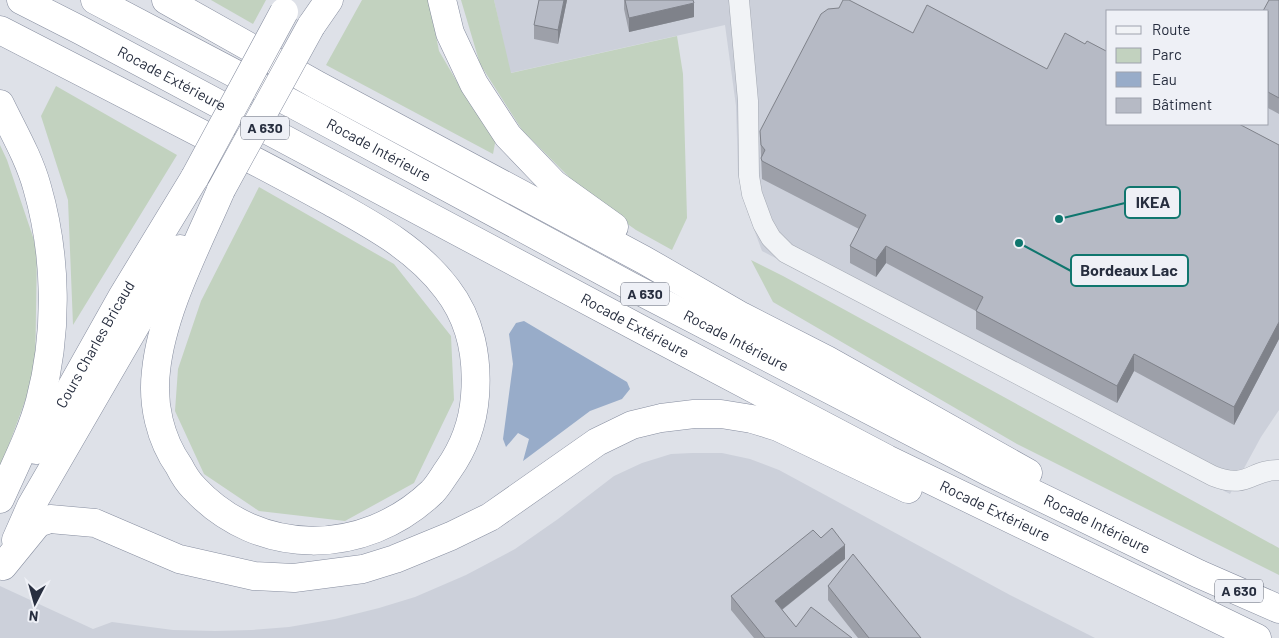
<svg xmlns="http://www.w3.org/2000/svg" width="1279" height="638" font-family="Barlow,sans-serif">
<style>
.built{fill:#ccd0da;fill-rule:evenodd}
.green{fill:#c2d2bf}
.water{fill:#98acc9}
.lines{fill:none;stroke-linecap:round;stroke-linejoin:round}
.street-casing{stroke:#a3a8b2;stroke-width:21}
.highway-casing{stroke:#868d9f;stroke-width:29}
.street{stroke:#f1f3f6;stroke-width:20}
.highway{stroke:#fff;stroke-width:28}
.highway-bridge-casing{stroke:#868d9f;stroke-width:29;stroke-linecap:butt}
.highway-bridge{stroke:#fff;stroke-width:28}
.wall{fill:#9da0a9}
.shaded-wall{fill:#7f828a}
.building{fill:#b6bac5;stroke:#7f828a}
.labels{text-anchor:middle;stroke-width:4;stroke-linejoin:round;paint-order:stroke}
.shield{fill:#eef0f6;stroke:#636876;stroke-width:1}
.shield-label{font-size:14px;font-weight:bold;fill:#272e3f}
.street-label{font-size:15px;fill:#272e3f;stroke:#eef0f6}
.leader{fill:none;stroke:#0f766e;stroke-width:2}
.callout-dot{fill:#0f766e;stroke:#eef0f6;stroke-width:2}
.callout{fill:#eef0f6;stroke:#0f766e;stroke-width:2}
.callout-label{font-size:16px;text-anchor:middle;font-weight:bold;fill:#272e3f}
</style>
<rect width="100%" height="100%" fill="#dee1e8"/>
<path class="built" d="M494,0H1279V410L1261,437L1230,494L762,251L748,213L738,174L736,106L725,25L510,73ZM1108,11H1268V124H1108Z
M692,453H722L750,459L779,470L1010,595L1095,638H0V586L93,629L112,622L173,630L215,631L252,630L289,627L335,619L379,608L415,597L466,575L515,549L558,519L614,476L642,463L671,454Z"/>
<path class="green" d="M211,0H266L253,24Z
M362,0H429L439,51L470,104L496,138L493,154L326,65Z
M461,0H494L511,73L677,36L683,74L687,218L672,250L636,230L588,196L522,130L480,64Z
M56,86L177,155L73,325L68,200L41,116Z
M0,145L7,160L37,249L35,374L0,469Z
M259,187L394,264L451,336L454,400L414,483L345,521L259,511L204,474L175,411L178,369L201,301Z
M751,260L783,276L1279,548V575L1017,444L773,302Z"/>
<path class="water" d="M524,321L627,382L630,389L622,399L590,411L523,461L529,439L518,433L506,447L503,439L513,364L509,334L516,323Z"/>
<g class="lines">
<g class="street-casing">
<path id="street" d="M739,0L748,101L749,176L752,194L763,224L771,238L786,253L1213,476C1248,490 1251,469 1279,470"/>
</g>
<g class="highway-casing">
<g id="highway">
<path id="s1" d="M21,0L80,30L648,333L887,459L1257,638"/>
<path id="s2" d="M95,0L304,110L630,286L993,474L1199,574L1279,609"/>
<path d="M166,0L317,85L644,260L741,316L827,360L1028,473"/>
<path d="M442,0L450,33L474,84L508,136L554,184L614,227"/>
<path d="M311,26L329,0"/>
<path d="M0,30C79,70 158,111 237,152C269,168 300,185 331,202C374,226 417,249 447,289C471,320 478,359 475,396C473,423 463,449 448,470C443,477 438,486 432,492C364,557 259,558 194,488C188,482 183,474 179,466C160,439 152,404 156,371C162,311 197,246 221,190"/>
<path d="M0,104C13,131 29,158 37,187C57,256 58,332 40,401C31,435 14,467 0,499"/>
<path id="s3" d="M36,450L122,297L195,177"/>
<path d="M16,540L31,506L180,249"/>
<path d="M3,566L38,523L50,519L95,523L179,559L254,576L294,578L363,569L395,559L451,536L490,517L597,442L632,425L661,418L694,414H721L752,419L778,427L908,489"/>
</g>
</g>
<use href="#street" class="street"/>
<use href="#highway" class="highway"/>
<g class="highway-bridge-casing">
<path id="highway-bridge" d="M195,177L284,12
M221,190L311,26"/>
</g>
<use href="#highway-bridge" class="highway-bridge"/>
</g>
<path class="wall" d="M539,0H567L558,44L534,39V25Z
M624,0H693L694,17L629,32L624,9Z
M1279,0V114L1268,108V11Z
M913,33L1108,124L1279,145V339L1234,425L1134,371L1117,403L976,329V311L886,263L876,277L850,263V246L859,229L762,179L760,131Z
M845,559L782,610L796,627L852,638H754L731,610V596Z
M828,586L921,638H858L828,600Z"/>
<path class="shaded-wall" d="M564,0H567L558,44V30Z
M694,3V17L629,32V18Z
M886,246V263L876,277V260Z
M1279,322V339L1234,425V407Z
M1134,354V371L1117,403V386Z
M845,545V559L775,615V601Z"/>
<path class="building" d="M539,0H564L558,30L534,25Z
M625,0H693L694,3L629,18Z
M843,0H849L913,33L927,5L1047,69L1065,33L1085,44L1087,41L1108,52V124H1239L1279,145V322L1234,407L1134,354L1117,386L976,311L983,297L886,246L876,260L850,246L866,215L762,161L761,158L765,150L761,145L760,131L821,14L828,9L839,8Z
M1269,0H1279V98L1268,92V11H1263Z
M832,528L845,545L775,601L796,627L811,607L852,638H765L731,596L813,530L821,538Z
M853,554L921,638H869L828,586Z"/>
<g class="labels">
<g class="shield">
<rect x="241" y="116.5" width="48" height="23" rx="4"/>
<rect x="621" y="282.5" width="48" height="23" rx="4"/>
<rect x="1215" y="579.5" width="48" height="23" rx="4"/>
</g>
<g class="shield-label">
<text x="265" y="133">A 630</text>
<text x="645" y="299">A 630</text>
<text x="1239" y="596">A 630</text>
</g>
<g class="street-label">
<text dy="5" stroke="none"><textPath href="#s1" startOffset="170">Rocade Extérieure</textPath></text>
<text dy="5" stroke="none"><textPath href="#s2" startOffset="321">Rocade Intérieure</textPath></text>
<text dy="5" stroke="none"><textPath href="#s1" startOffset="695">Rocade Extérieure</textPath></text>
<text dy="5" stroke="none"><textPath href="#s2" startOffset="726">Rocade Intérieure</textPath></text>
<text dy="5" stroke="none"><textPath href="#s3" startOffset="121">Cours Charles Bricaud</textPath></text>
<text dy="5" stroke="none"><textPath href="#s1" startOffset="1100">Rocade Extérieure</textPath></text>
<text dy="5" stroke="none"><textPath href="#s2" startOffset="1131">Rocade Intérieure</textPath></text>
</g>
</g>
<path class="leader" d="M1059 219L1125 203M1019 243L1071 271"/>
<g class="callout-dot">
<circle cx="1059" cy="219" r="5"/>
<circle cx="1019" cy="243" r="5"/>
</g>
<g class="callout">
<rect x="1125" y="187" width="55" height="31" rx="5"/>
<rect x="1071" y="255" width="117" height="31" rx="5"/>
</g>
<g class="callout-label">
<text x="1153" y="208">IKEA</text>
<text x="1129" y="276">Bordeaux Lac</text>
</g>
<rect x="1106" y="10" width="162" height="115" fill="#eef0f6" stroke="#9ea2ad"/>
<rect x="1116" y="26" width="25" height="8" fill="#f1f3f6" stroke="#9ea2ad"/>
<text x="1152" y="35" font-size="15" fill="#272e3f">Route</text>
<rect x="1116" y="48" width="25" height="15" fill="#c2d2bf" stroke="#9ea2ad"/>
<text x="1152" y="60" font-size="15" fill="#272e3f">Parc</text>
<rect x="1116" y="72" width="25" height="15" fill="#98acc9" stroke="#9ea2ad"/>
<text x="1152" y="85" font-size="15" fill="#272e3f">Eau</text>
<rect x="1116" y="98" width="25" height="15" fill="#b6bac5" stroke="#9ea2ad"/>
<text x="1152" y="110" font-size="15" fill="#272e3f">Bâtiment</text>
<g transform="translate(35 603) rotate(186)" stroke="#eef0f6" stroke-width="4" paint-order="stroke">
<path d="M0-4L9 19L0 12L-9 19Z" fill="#272e3f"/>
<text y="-8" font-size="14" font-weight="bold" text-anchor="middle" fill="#272e3f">N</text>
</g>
</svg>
